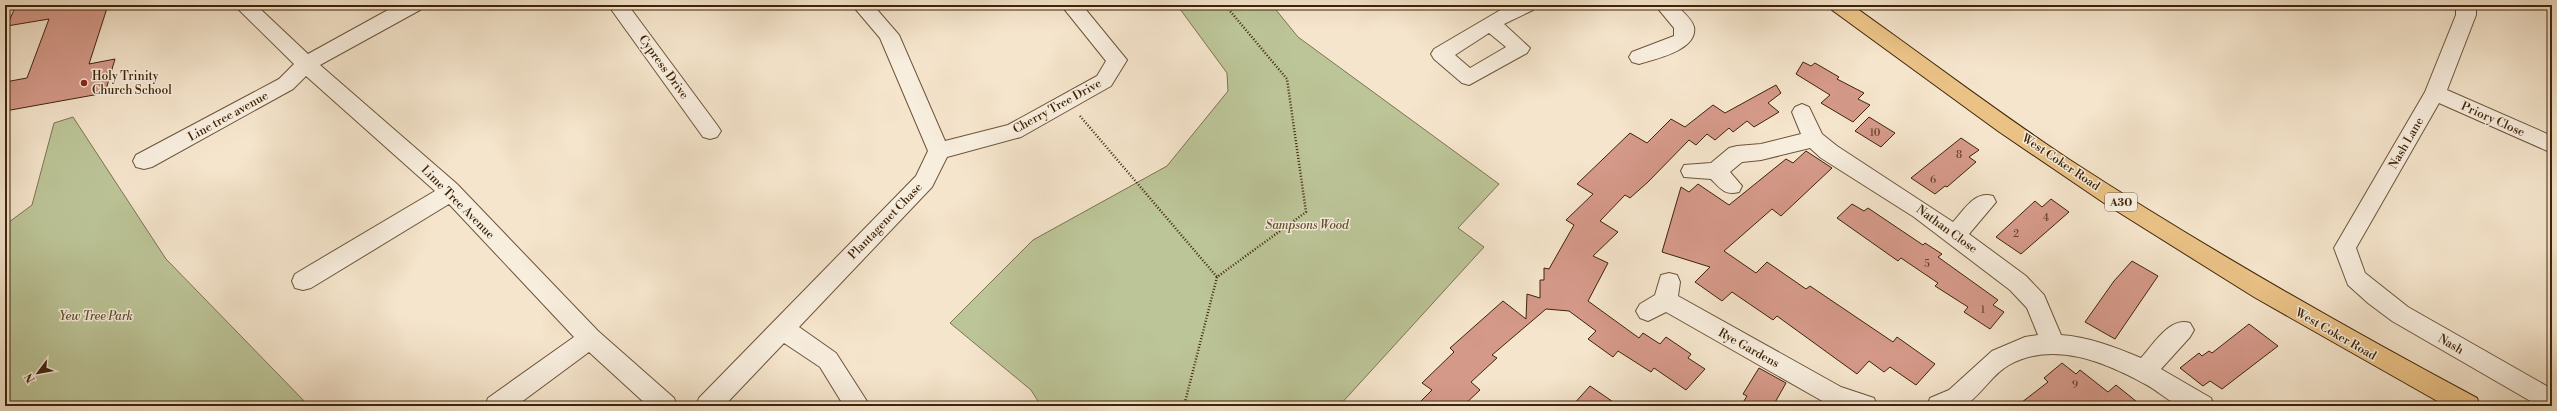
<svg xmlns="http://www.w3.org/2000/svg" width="2557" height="411" font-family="'Libre Bodoni',serif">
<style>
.green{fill:#bcc598;stroke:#7d7450}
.building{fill:#d59989;stroke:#3e2409}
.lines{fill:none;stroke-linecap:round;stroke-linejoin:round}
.minor-casing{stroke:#6c543a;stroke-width:2}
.highway-casing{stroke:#3e2409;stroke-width:2}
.path{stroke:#3e2409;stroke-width:2.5;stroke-dasharray:1 2;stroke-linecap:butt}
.minor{fill:#f8eede;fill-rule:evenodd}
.highway{fill:#eac286;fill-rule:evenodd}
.poi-dot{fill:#8f2418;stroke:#f8eede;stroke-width:1.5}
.labels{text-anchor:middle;stroke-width:3;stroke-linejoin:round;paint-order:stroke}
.number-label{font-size:10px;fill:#644129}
.shield{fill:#f8eede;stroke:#766149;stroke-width:1}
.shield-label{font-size:11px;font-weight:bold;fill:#3e2409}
.street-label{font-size:12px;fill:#3e2409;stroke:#f8eede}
.poi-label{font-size:12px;fill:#3e2409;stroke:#f8eede;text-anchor:start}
.park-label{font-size:12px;font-style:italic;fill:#5e4c2d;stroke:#f8eede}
</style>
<rect width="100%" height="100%" fill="#f5e5cc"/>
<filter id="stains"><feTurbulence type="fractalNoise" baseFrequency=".005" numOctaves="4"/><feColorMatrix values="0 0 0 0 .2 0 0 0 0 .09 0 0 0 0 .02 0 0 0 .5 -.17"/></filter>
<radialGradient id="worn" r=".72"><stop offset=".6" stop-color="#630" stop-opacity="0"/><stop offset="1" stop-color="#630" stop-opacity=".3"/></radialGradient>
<path class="green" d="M1177,5H1272L1298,37L1499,184L1458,228L1484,247L1339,406H1041L1031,390L950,323L1033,240L1167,166L1228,91L1227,73Z
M73,117L166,259L309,406H5V225L32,205L54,123Z"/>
<path class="building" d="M16,5H108L89,64L115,59L105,93L5,111V82L27,78L49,19L7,26Z
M1803,62L1811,66L1815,63L1839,77L1837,79L1864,93L1858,99L1870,105L1853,122L1821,103L1830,95L1796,74Z
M1776,85L1781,93L1768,103L1779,112L1754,127L1747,121L1733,132L1729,128L1715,140L1707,134L1696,145L1689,140L1648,182L1630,198L1625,195L1600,221L1618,232L1593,256L1608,263L1588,301L1639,338L1643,333L1660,344L1666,337L1691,354L1688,358L1705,369L1686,390L1654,368L1651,372L1618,351L1613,357L1588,339L1596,331L1569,311L1546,309L1492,355L1497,358L1471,382L1480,390L1463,406H1416L1432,390L1422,383L1454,352L1450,348L1503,301L1526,319L1527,294L1540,298V280H1544V268L1549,269L1574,225L1566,220L1593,194L1577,184L1630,133L1647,143L1671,119L1685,127L1713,105L1725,113Z
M1869,117L1895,133L1881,147L1855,131Z
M1961,138L1979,150L1969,157L1976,162L1947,187L1945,186L1935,194L1911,178Z
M1806,151L1832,168L1781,216L1772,209L1724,251L1756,273L1767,262L1806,289L1810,286L1893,342L1897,337L1935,364L1916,385L1890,367L1884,372L1869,361L1857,374L1777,316L1773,320L1732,292L1722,301L1695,282L1710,267L1662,252L1681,187L1689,192L1698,184L1729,205L1786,159L1793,163Z
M2051,199L2069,212L2021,254L1996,237L2035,201L2042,207Z
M1852,204L1864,211L1868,208L1923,245L1925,243L1942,254L1938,257L1998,300L1993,305L2004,312L1990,329L1964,312L1968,307L1935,286L1938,283L1901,258L1898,261L1837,218Z
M2132,261L2158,276L2115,339L2085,322L2114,281Z
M2249,324L2278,346L2222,389L2210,381L2203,386L2180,368L2199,353L2202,356L2209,351L2212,353Z
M2062,363L2076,374L2080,370L2108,392L2116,385L2142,406H2017L2048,382L2044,378Z
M1759,368L1786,383L1773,406H1741L1747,396L1743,394Z
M1590,386L1619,406H1572Z"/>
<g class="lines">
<g class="minor-casing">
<path id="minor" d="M234,5H256L308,54L397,5H423L420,10L320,65L457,184L598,331L674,398L677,406H648L589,352L516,406H485L488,398L574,337L449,204L311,288L303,290L295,288L292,281L295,274L435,191L306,76L293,89L152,167L144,169L136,167L133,161L136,155L279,79L294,64Z
M608,5H628L717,125L721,131L717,137L710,139L703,137Z
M852,5H873L899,35L945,141L1008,125L1097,76L1106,61L1061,5H1082L1127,60L1111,86L1021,137L947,157L932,187L799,327L836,353L870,406H844L820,367L784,343L724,406H696L699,398L916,176L928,151L880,38Z
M1509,5H1536L1533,10L1504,24L1530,48L1527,53L1469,85L1462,83L1434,59L1431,54L1434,49ZM1489,33L1506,47L1470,68L1455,55Z
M1655,5H1676C1682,11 1692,19 1694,27C1698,50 1656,59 1639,64L1632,62L1629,57L1632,52L1674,36V28Z
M2456,5H2476V15L2447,90L2552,136V153L2439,103L2356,248L2365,273L2408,307L2552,389V406H2539L2392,321L2368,303L2348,285L2334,248L2425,92L2456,15Z
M1802,104L1809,107L1822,134L1837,146L1953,222C1964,210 1975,190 1993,196L1996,202L1969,234L2026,276L2044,295L2061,335C2089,337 2115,347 2141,358C2153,345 2170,316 2190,323L2194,330L2190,337L2161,369L2211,398L2214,406C2205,406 2190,409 2181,406C2169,402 2158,391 2147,385C2105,362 2054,340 2009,365C1991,375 1982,395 1964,406H1927L1930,398L1949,390L1992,351L2025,337L2038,335L2027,308L2010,290L1914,217L1821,158L1810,148L1761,160L1742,162L1730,172L1742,186L1739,192C1725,196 1720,188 1711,179L1684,177L1681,171L1684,165L1711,163L1729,148L1737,146L1761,144L1801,134L1792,112L1795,107Z
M1669,273L1677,275L1680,282L1678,296L1841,387L1874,398L1877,406H1834L1824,402L1666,312L1648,321L1640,318L1636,311L1640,304L1655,295L1661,275Z"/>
</g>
<g class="highway-casing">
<path id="highway" d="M1829,5H1852C1925,57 1996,111 2070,160C2202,246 2339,324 2477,398L2480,406H2446L2254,297L2104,203L1998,131L1832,10Z"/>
</g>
<path class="path" d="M1080,116L1217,277
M1184,406L1217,277L1306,212L1287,79L1225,5"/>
<use href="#minor" class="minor"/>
<use href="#highway" class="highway"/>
</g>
<circle class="poi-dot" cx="84" cy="83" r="4"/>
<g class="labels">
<g class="number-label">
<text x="1875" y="136">10</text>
<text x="1959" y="158">8</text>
<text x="1933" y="183">6</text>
<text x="2046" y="221">4</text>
<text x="2016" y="237">2</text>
<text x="1927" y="267">5</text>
<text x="1983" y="313">1</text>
<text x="2075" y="388">9</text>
</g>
<rect class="shield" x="2105" y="193" width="32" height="18" rx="3"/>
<g class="shield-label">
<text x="2121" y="206">A30</text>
</g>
<g class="street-label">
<text transform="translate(664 67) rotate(54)" y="4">Cypress Drive</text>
<text transform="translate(1057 106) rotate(-29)" y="4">Cherry Tree Drive</text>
<text transform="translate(228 116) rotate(-29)" y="4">Line tree avenue</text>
<text transform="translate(2493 119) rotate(24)" y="4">Priory Close</text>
<text transform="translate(2406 143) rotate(-60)" y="4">Nash Lane</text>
<text transform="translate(2061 162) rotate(34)" y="4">West Coker Road</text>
<text transform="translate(458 202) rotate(45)" y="4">Lime Tree Avenue</text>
<text transform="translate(885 221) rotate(-46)" y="4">Plantagenet Chase</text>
<text transform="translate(1947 229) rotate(36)" y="4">Nathan Close</text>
<text transform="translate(2336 334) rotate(30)" y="4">West Coker Road</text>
<text transform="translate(2451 344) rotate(30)" y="4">Nash</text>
<text transform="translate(1749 348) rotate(29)" y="4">Rye Gardens</text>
</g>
<g class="poi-label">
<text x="92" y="80">Holy Trinity<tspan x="92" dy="14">Church School</tspan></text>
</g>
<g class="park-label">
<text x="1307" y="229">Sampsons Wood</text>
<text x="96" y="320">Yew Tree Park</text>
</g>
</g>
<rect width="2557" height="411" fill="none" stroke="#f5e5cc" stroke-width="20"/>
<rect x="6" y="6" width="2545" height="399" fill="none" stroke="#3e2409" stroke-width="2"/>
<rect x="10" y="10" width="2537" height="391" fill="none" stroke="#3e2409"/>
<g transform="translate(38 373) rotate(238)" stroke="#f8eede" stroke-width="3" paint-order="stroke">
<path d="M0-3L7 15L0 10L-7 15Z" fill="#3e2409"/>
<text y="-6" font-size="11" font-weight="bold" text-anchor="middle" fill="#3e2409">N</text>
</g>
<rect width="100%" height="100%" filter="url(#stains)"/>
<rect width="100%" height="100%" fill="url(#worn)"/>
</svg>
